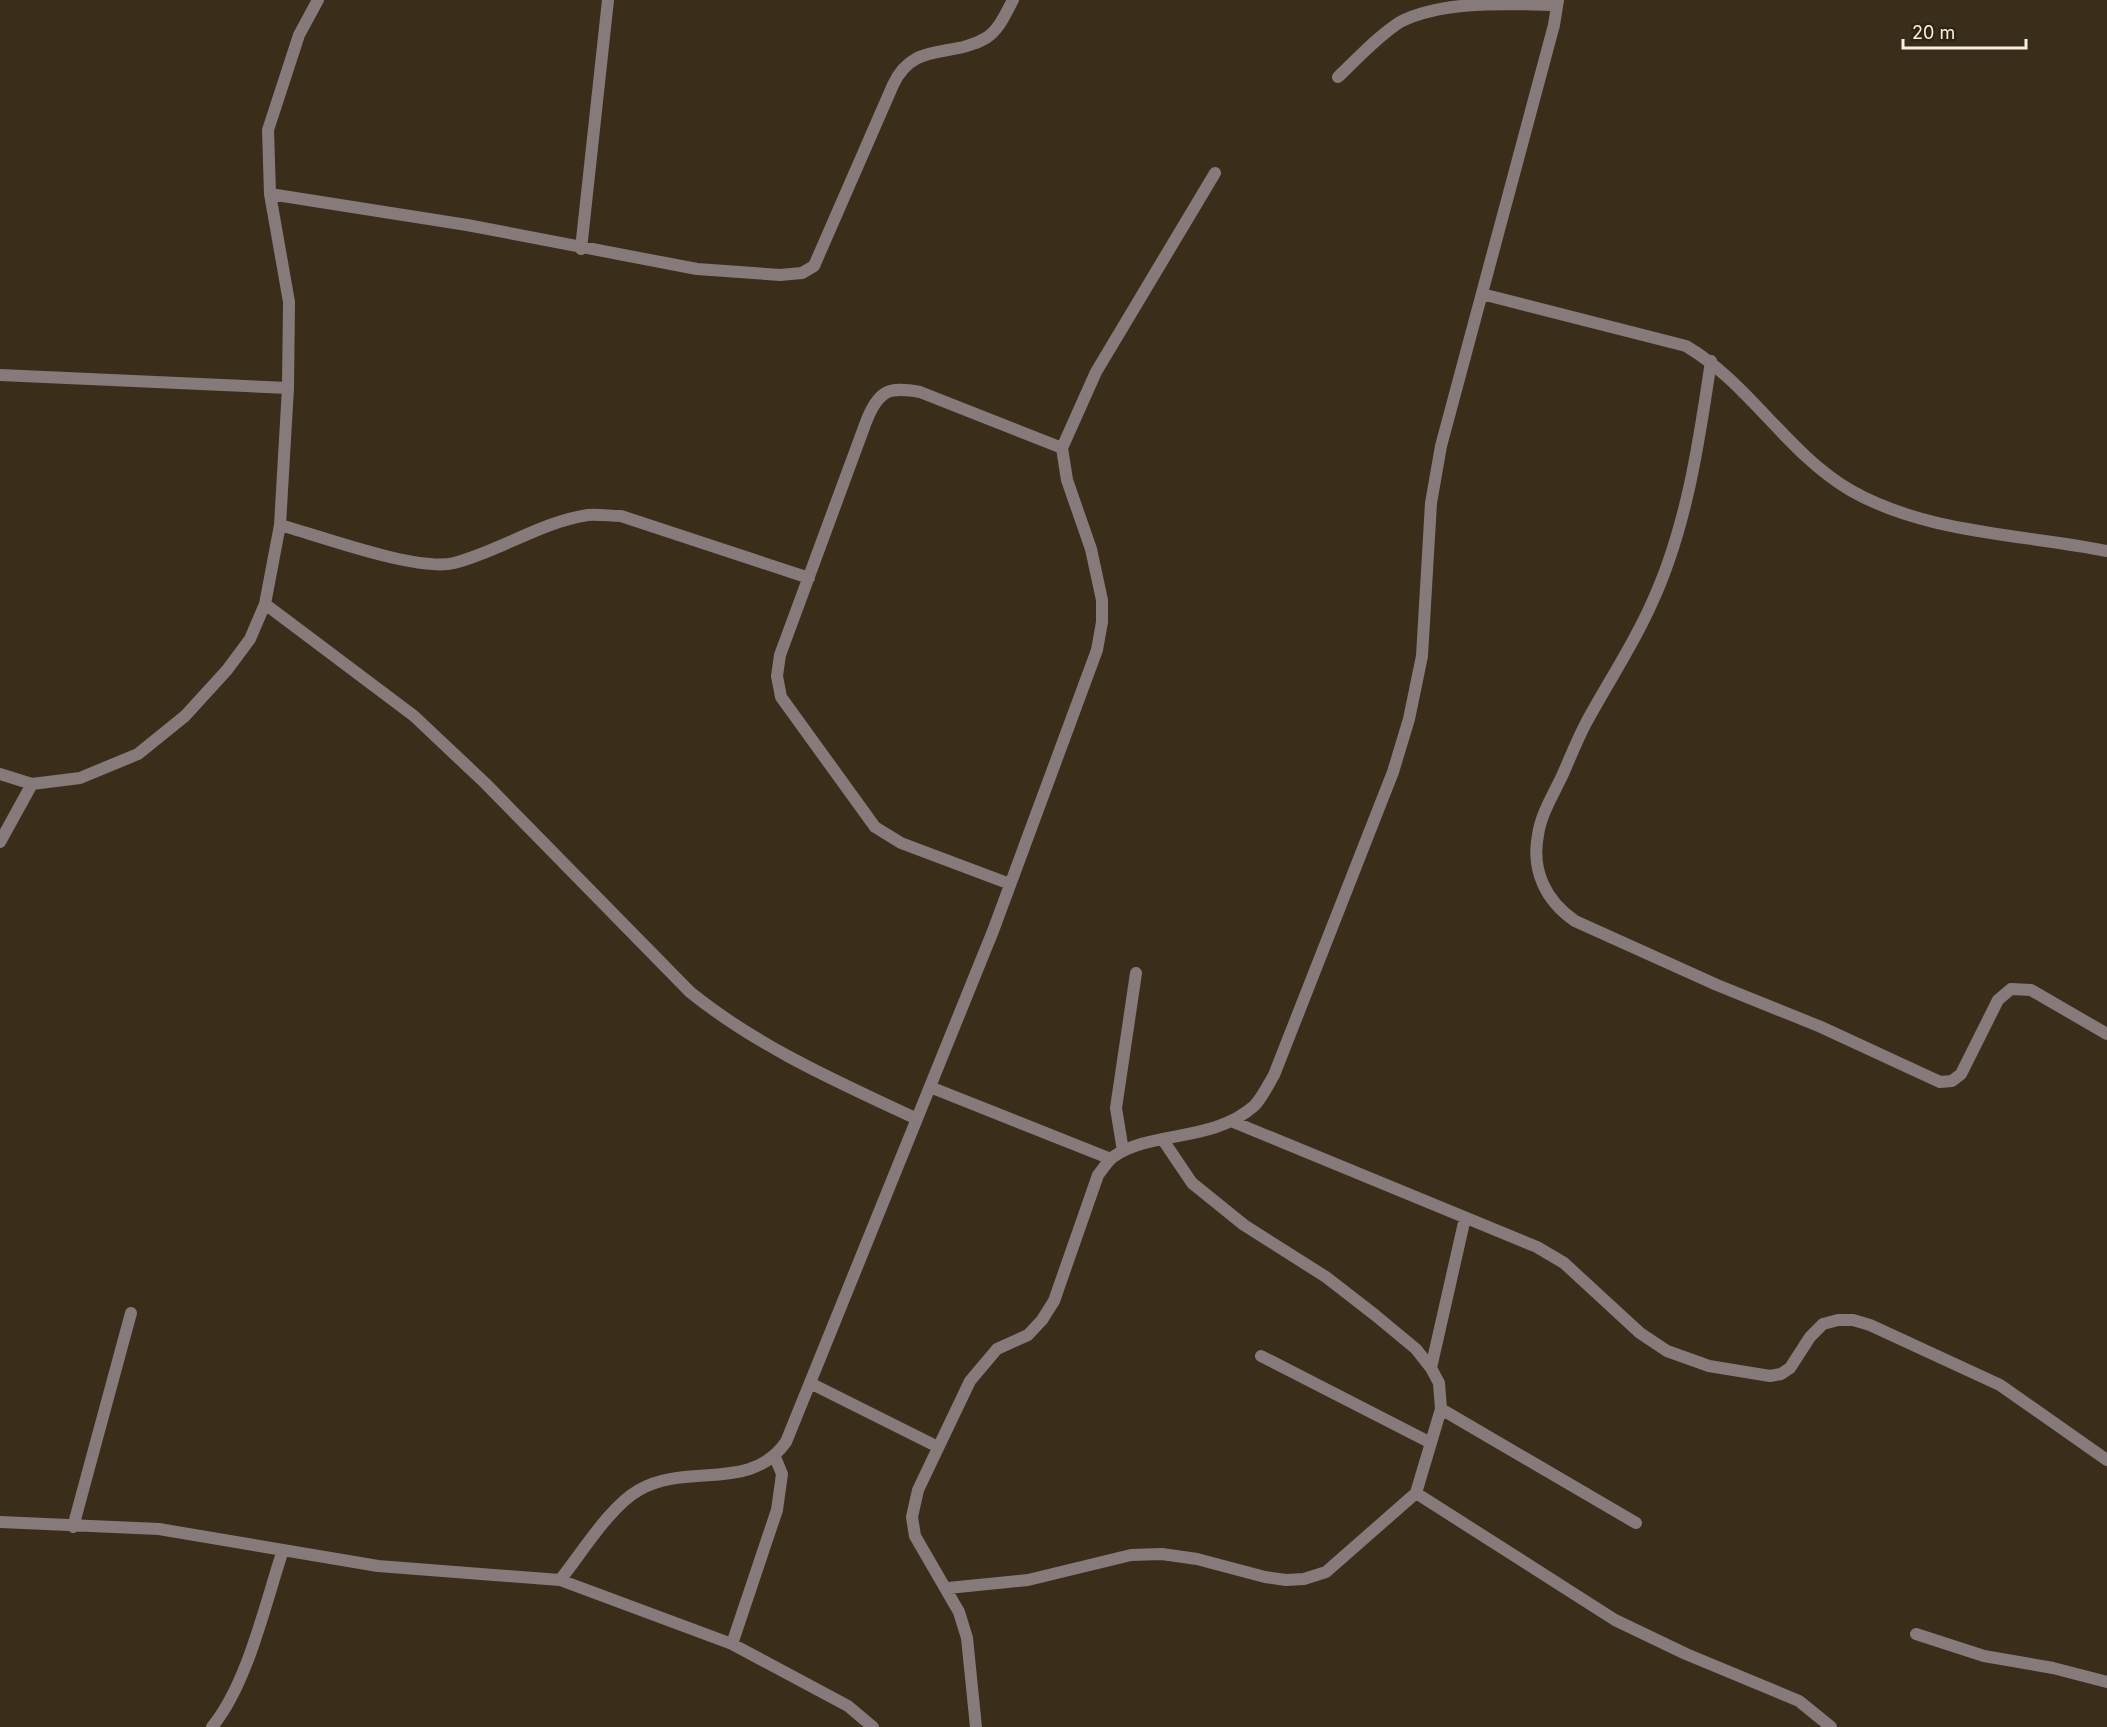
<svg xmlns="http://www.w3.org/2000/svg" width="2107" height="1727" font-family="Inter,sans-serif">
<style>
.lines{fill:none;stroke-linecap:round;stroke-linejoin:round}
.service{stroke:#877a7b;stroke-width:12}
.minor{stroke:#877a7b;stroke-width:12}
</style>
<rect width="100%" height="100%" fill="#3a2e1a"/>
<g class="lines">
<path class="service" d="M0,375L288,388"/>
<path class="minor" d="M1338,77C1358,58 1377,37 1400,22C1442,0 1508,4 1557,5
M270,194L467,225L697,269L780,275L802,273L814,266L893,85C914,40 951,59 986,38C999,30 1006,13 1013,0
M581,249L608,0
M1482,294L1686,346C1749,383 1787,453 1850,490C1926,534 2023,534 2107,551
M1711,361C1699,443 1686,531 1650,607C1632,647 1607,684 1586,723C1577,740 1570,758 1562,776C1553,795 1541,814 1538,835C1531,871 1546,901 1575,921L1717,985L1821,1027L1940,1082L1952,1081L1961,1074L1998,1000L2011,989L2031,990L2107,1034
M280,525C320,536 417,572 454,563C500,551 541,522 588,515C599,514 610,516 621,516L809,578
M265,604L414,716L485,783L690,992C758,1047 838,1082 917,1119
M0,774L32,784L80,778L138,754L185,716L227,670L250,639L265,604L280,525L288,388L289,302L270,194L268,130L299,35L318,0
M0,842L32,784
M1010,884L901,843L875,827L781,697L777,676L780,655L866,422C878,391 888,386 920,392L1062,448
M930,1087L1111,1159
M1231,1121L1537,1247L1564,1263L1640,1333L1667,1351L1709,1366L1770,1376L1781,1374L1790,1368L1810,1337L1823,1324L1838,1320H1853L1870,1325L2000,1385L2107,1460
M1123,1151L1116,1108L1136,973
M1261,1356L1431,1443
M1431,1368L1465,1218
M810,1383L938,1447
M1441,1409L1636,1523
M1416,1493L1615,1620L1686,1654L1799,1701L1831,1727
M0,1522L159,1529L378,1566L560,1580L732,1644L848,1706L873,1727
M73,1527L131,1313
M560,1580C582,1553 609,1507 639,1490C688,1462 750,1493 786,1442L993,931L1097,650L1102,622V600L1091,549L1067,480L1062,448L1096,372L1215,173
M948,1588L1028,1580L1131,1555L1162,1554L1197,1559L1265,1577L1286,1580L1304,1579L1326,1572L1416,1493L1441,1409L1439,1383L1431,1368L1416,1349L1375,1315L1326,1277L1244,1225L1192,1183L1163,1140
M1916,1634L1984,1656L2053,1668L2107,1682
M732,1644L777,1510L782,1474L775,1457
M212,1727C248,1683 265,1604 283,1550
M976,1727L967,1638L959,1612L915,1536L912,1517L918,1490L970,1381L997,1349L1028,1335L1042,1320L1054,1301L1098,1175C1103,1169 1107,1162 1113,1157C1151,1130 1212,1143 1254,1106C1262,1098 1268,1085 1274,1075L1393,772L1409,719L1422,656L1431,503L1441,446L1554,25L1558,0"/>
</g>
<path d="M1903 39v9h123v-9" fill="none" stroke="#f6efe2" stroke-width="3"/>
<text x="1912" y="39" font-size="18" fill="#f6efe2" stroke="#302510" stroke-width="4.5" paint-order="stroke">20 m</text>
</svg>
